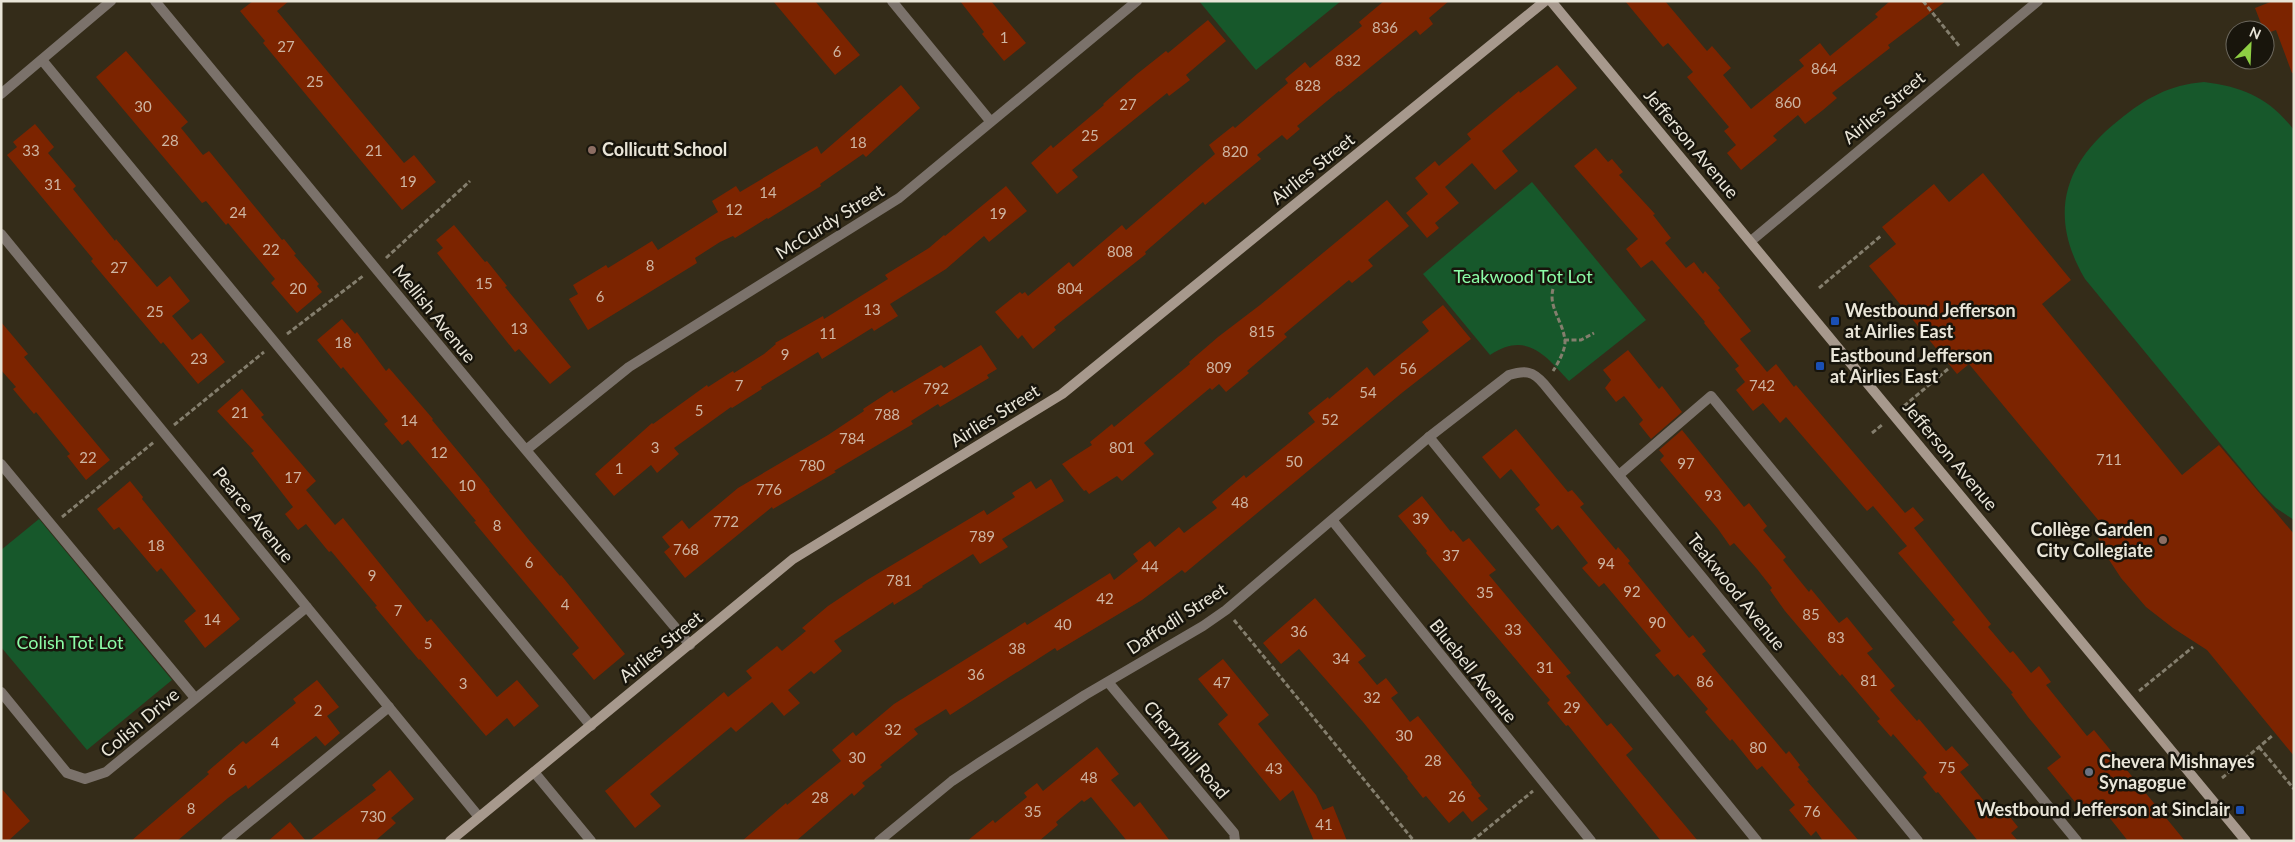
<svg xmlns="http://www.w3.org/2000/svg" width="2295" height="842" font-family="Lato,sans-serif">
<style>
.green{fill:#17582b}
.building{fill:#7c2400}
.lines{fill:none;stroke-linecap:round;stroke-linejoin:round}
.path{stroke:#847e6d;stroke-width:3;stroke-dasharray:5 2.5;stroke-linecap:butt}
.lane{stroke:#7b726b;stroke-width:10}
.street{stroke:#7b726b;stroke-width:10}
.secondary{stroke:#a7998d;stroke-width:10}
.education-dot{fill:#8d6e63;stroke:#18150c;stroke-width:2}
.transit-dot{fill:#1a4fb4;stroke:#18150c;stroke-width:2}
.worship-dot{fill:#6b7280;stroke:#18150c;stroke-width:2}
.labels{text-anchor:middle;stroke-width:5;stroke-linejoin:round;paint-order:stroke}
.number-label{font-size:15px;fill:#ceb5a2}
.street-label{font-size:18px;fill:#e9e5d8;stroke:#18150c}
.poi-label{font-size:18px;font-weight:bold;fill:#e9e5d8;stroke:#18150c;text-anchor:start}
.park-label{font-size:18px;fill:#8cfda7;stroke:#18150c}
</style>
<rect width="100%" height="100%" fill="#342c19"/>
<path class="green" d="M1199,1H1341L1256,70Z
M2204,82C2244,87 2269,98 2294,130V520L2276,508L2260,492L2085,279C2048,216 2063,164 2119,120C2146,98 2169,85 2204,82Z
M1532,182L1646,320L1569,381C1545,355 1527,331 1490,355L1423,274Z
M39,519L172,680L87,750L1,647V550Z"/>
<path class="building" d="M253,1H289L277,11L404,163L414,155L436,182L402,210L263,43L265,41L240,11Z
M773,1H815L860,55L835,75Z
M960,1H991L1026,43L1004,61L982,34L984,32Z
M1384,1H1449L1429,18L1433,24L1420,35L1416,30L1340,92L1339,91L1297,126L1300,129L1287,140L1282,135L1257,155L1261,159L1205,205L1203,202L1145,252L1146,254L1054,327L1056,330L1033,349L1022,335L1018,339L995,312L1020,292L1022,294L1025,292L1028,296L1069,262L1073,267L1122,225L1126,230L1215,154L1209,145L1233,126L1235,128L1288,83L1285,79L1305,62L1310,68L1362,26L1359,22Z
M1625,1H1665L1707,51L1712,46L1731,68L1723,75L1751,109L1804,66L1799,60L1820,43L1830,56L1878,17L1875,14L1890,1H1946L1888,45L1890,48L1832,93L1837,98L1823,110L1805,124L1798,115L1773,136L1777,140L1741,170L1727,153L1736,145L1724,131L1729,127L1687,77L1693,72L1668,43L1663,47Z
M2273,1H2294V73H2292L2276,30L2265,34L2255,8Z
M1208,20L1226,41L1186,75L1190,80L1169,96L1167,93L1072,170L1078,177L1057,194L1031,163L1051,145L1053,148L1104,105L1103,104L1137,74L1166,51L1168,53Z
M126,51L188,122L181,128L203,155L209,151L282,240L284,239L296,254L294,255L319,284L317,286L322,292L297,313L271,283L275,279L228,223L226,225L206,201L202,203L96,77Z
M1557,65L1577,88L1502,151L1518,171L1495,190L1472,163L1445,187L1459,203L1435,223L1439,228L1427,238L1406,213L1428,194L1415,178L1435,161L1439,166L1471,139L1467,134L1519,91L1520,93Z
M901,85L920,108L866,157L863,154L820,184L821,186L768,219L767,218L735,238L733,236L720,242L695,258L697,263L588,330L569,299L578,294L573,285L606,265L608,268L652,241L658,250L718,212L712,201L736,186L740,192L817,146L821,154Z
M35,124L54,147L48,153L76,186L73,189L115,241L116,239L157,287L170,276L190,301L172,316L192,340L201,333L225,362L198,384L163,342L161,344L91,261L93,259L7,155L17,147L13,142Z
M1596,148L1608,162L1612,159L1623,172L1619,175L1655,214L1653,215L1671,238L1665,243L1686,268L1694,262L1703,274L1705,271L1720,288L1718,290L1751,331L1740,339L1767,372L1776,364L1794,387L1796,385L1905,513L1913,507L1924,520L1914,528L1991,624L1988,627L2010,653L2013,651L2031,673L2039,666L2051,682L2046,685L2087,736L2094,730L2185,841H2128L2097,802L2084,813L2047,768L2061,757L2028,717L2011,694L2013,693L1952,622L1955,620L1898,553L1907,546L1873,506L1867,511L1786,417L1780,423L1763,403L1753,411L1736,390L1745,382L1735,369L1739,366L1704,323L1705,322L1652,260L1641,268L1626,249L1638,239L1574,166Z
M1983,173L2071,280L2042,304L2182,475L2219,445L2294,534V756L2207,650L2173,628L2146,607L2121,578L2102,549L2094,525L2099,521L1969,364L1957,374L1869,266L1896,244L1882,227L1934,184L1949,202Z
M1006,186L1027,211L989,242L984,236L946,269L890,304L898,316L874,331L872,328L822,359L818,352L761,387L762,389L732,408L731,407L674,448L679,454L657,473L651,465L614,496L595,474L652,423L653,424L707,385L708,387L733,371L734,373L764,354L776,344L775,343L823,316L824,319L888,279L885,275L929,248L944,235L945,236Z
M1387,200L1409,226L1368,260L1373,266L1352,283L1349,280L1284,334L1287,337L1247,371L1249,373L1226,392L1219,384L1212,390L1210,388L1144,443L1154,454L1122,481L1117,476L1089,494L1086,490L1084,491L1062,464L1092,445L1090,442L1112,424L1114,427L1190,364L1189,362L1218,337L1260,305Z
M454,225L485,262L487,261L507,286L505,287L571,367L550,384L519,349L515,352L437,253L443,248L436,240Z
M1443,305L1471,339L1403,392L1185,573L1182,570L1142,600L1057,651L1055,648L950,715L946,709L914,729L918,734L880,765L882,767L862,783L865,786L854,796L852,793L796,841H742L786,803L787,805L841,761L832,750L853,732L856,736L894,704L1025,622L1027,625L1110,573L1114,580L1138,561L1133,554L1150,541L1155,547L1179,527L1184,533L1217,508L1212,502L1244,475L1246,478L1315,422L1308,413L1328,397L1329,399L1367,367L1374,376L1429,331L1422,322Z
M342,319L355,334L357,332L386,371L389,368L433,419L432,420L490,490L489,491L529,540L560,576L561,575L625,654L594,680L572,654L579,648L474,522L476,521L408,440L402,445L384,424L388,421L343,367L341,369L317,340Z
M1,322L28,354L24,357L110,460L86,480L67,456L70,454L36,412L34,414L13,389L16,387L1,370Z
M981,345L997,369L987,375L989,378L940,407L938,404L911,421L913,424L834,471L836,472L773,509L772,507L685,578L664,552L670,547L662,537L682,520L689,529L738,488L828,435L864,411L863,409L892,390L894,393L941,365L944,368Z
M1628,350L1659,389L1662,386L1682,412L1651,439L1639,424L1643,420L1624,396L1616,402L1605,388L1611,380L1603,370Z
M242,389L264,415L261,417L316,481L306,490L335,525L343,518L427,622L431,619L497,697L517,680L539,706L514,727L507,718L486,736L420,659L419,660L375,607L377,606L331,551L329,552L306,524L298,530L285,514L293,507L251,453L254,451L217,411Z
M1516,429L1568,492L1572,490L1584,504L1580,507L1616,550L1618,547L1630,561L1628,563L1689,638L1693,635L1706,651L1702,654L1786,754L1789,751L1800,765L1798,767L1809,780L1807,781L1859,841H1823L1816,831L1811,836L1789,810L1795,805L1762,766L1757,770L1732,739L1730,741L1705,712L1708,709L1678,674L1674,677L1655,655L1661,651L1604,583L1599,587L1582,568L1588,563L1558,525L1552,530L1535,509L1540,505L1511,469L1500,479L1482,457Z
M1682,430L1744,507L1749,503L1767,526L1763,530L1786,557L1783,560L1809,592L1811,589L1839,623L1847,617L1873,649L1867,653L1895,686L1890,690L1917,721L1919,719L1946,751L1952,746L1969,765L1960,772L1994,813L2002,807L2018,827L2011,833L2018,841H1978L1938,792L1936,793L1923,777L1927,773L1893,734L1891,737L1877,721L1880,719L1842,674L1840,676L1785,611L1770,590L1772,588L1757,569L1734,543L1730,546L1718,529L1660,460L1664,456L1659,450Z
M1051,479L1064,501L1002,539L1008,547L980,564L973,554L922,586L923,587L894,605L893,602L834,641L842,651L814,674L811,671L788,690L800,703L784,716L772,702L736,732L731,727L650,794L661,806L635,828L605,791L724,692L728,697L752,678L746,671L777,646L782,651L806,631L802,628L828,606L867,580L984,510L987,515L1015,497L1012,493L1031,481L1036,489Z
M130,481L143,497L142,499L240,619L205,648L184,621L196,611L161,568L157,572L119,527L114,530L97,509Z
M1422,496L1451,532L1453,530L1463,542L1469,538L1496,570L1489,575L1571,673L1566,676L1607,726L1611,723L1633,749L1626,755L1698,841H1661L1568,725L1566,726L1547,703L1550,700L1426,553L1427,551L1398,516Z
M1315,598L1366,656L1358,662L1377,685L1386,678L1398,693L1391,698L1410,722L1418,716L1472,783L1471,784L1481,796L1478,798L1488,809L1472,822L1463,811L1449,823L1426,796L1423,798L1407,778L1408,777L1363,722L1299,649L1281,664L1263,643Z
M1223,659L1269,715L1258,724L1316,795L1323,810L1333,806L1347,841H1314L1293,790L1280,801L1218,724L1228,715L1198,679Z
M317,680L339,707L327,716L340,733L325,746L316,736L248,789L246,785L228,798L177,841H131L209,774L207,772L243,741L246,744L296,703L293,699Z
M1097,747L1119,774L1111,780L1134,807L1140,802L1170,841H1127L1091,797L1084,802L1082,800L1056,822L1058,825L1039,841H967L993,820L995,823L1027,797L1024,793L1037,783L1043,791Z
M390,770L414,799L391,818L396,823L375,841H309L376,790L372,785Z
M1,788L30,821L8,841H1Z
M290,822L306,841H268Z"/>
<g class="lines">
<path class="path" d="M1923,1L1960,47
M386,258L470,181
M1819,288L1882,235
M1553,289C1548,308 1564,322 1565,342C1565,351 1558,363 1553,371
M287,334L363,276
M1564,340H1581L1594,333
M1904,406L1948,369
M174,425L264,352
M1872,433L1882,425
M62,517L154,442
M1234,620L1414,841
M2139,691L2193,647
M2259,747L2294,789
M2222,778L2272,736
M1472,841L1533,791"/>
<path class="lane" d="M42,60L591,726
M1429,437L1757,841
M1,464L195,698
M1619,475L1711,396L2077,841
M226,841L389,707"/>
<path class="street" d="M155,1L509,430L690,645
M892,1L991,122
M1,94L111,1
M1,234L479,817
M1751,241L2038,1
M526,450L629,367L899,198L1137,1
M1332,520L1591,841
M1108,682L1234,833L1235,841
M1,692L67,773L85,779L106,772L307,607
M534,772L591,841
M879,841L952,781L979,763L1085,695L1203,626L1226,610L1429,437L1509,375C1525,370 1533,371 1544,384L1918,841"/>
<path class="secondary" d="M1551,1L2246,841
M450,841L793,559L1062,394L1545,1"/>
</g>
<g class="education-dot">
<circle cx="592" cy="150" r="5"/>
<circle cx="2163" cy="540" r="5"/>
</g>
<g class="transit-dot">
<rect x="1830" y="316" width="10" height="10" rx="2.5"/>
<rect x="1815" y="361" width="10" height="10" rx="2.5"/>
<rect x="2235" y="805" width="10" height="10" rx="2.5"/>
</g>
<circle class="worship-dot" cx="2089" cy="772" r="5"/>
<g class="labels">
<g class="number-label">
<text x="1385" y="33">836</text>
<text x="1004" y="43">1</text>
<text x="286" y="52">27</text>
<text x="837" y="57">6</text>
<text x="1348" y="66">832</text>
<text x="1824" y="74">864</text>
<text x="315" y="87">25</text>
<text x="1308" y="91">828</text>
<text x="1788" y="108">860</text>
<text x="1128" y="110">27</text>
<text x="143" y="112">30</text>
<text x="1090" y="141">25</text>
<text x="170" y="146">28</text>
<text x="858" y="148">18</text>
<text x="31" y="156">33</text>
<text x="374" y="156">21</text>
<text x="1235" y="157">820</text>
<text x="408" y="187">19</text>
<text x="53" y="190">31</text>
<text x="768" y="198">14</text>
<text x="734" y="215">12</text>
<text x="238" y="218">24</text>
<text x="998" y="219">19</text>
<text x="271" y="255">22</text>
<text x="1120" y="257">808</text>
<text x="650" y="271">8</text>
<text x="119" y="273">27</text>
<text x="484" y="289">15</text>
<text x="298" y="294">20</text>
<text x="1070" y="294">804</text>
<text x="600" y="302">6</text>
<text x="872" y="315">13</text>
<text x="155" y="317">25</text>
<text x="519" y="334">13</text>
<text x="1262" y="337">815</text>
<text x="828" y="339">11</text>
<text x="343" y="348">18</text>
<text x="785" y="360">9</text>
<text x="199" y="364">23</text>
<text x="1219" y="373">809</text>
<text x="1408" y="374">56</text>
<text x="739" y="391">7</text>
<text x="1762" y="391">742</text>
<text x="936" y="394">792</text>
<text x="1368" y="398">54</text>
<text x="699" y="416">5</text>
<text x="240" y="418">21</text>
<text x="887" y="420">788</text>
<text x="1330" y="425">52</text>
<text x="409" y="426">14</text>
<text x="852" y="444">784</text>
<text x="655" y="453">3</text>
<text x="1122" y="453">801</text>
<text x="439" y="458">12</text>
<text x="88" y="463">22</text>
<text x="2109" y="465">711</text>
<text x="1294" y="467">50</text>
<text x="1686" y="469">97</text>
<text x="812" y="471">780</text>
<text x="619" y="474">1</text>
<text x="293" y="483">17</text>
<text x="467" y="491">10</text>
<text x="769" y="495">776</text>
<text x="1713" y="501">93</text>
<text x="1240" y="508">48</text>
<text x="1421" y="524">39</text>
<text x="726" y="527">772</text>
<text x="497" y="531">8</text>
<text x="982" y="542">789</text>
<text x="156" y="551">18</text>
<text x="686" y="555">768</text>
<text x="1451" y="561">37</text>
<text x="529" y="568">6</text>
<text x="1606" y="569">94</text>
<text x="1150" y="572">44</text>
<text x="372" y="581">9</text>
<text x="899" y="586">781</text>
<text x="1632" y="597">92</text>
<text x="1485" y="598">35</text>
<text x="1105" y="604">42</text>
<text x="565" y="610">4</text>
<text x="398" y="616">7</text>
<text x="1811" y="620">85</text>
<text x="212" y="625">14</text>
<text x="1657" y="628">90</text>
<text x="1063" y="630">40</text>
<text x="1513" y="635">33</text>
<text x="1299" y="637">36</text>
<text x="1836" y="643">83</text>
<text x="428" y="649">5</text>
<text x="1017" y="654">38</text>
<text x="1341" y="664">34</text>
<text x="1545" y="673">31</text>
<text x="976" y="680">36</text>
<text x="1869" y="686">81</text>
<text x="1705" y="687">86</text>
<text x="1222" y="688">47</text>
<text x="463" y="689">3</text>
<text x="1372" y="703">32</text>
<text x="1572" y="713">29</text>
<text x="318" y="716">2</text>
<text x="893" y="735">32</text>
<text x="1404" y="741">30</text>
<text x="275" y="748">4</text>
<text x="1758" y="753">80</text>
<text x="857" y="763">30</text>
<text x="1433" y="766">28</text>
<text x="1947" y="773">75</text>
<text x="1274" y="774">43</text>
<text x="232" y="775">6</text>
<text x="1089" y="783">48</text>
<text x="1457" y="802">26</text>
<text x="820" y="803">28</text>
<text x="191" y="814">8</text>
<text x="1033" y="817">35</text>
<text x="1812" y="817">76</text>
<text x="373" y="822">730</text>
<text x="1324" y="830">41</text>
</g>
<g class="street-label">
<text transform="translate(1884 108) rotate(-40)" y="6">Airlies Street</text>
<text transform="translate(1691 144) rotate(50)" y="6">Jefferson Avenue</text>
<text transform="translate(1313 169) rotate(-39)" y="6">Airlies Street</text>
<text transform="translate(830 222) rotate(-32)" y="6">McCurdy Street</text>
<text transform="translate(434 314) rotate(51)" y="6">Mellish Avenue</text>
<text transform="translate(995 416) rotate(-32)" y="6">Airlies Street</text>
<text transform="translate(1950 456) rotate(50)" y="6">Jefferson Avenue</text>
<text transform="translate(253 515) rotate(51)" y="6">Pearce Avenue</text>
<text transform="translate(1736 592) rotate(51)" y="6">Teakwood Avenue</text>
<text transform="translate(1177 619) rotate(-33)" y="6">Daffodil Street</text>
<text transform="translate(661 647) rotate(-39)" y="6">Airlies Street</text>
<text transform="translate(1473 671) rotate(51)" y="6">Bluebell Avenue</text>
<text transform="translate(140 723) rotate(-40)" y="6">Colish Drive</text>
<text transform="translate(1186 750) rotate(50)" y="6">Cherryhill Road</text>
</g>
<g class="poi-label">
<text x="602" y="156">Collicutt School</text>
<text x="1845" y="317">Westbound Jefferson<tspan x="1845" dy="21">at Airlies East</tspan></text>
<text x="1830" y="362">Eastbound Jefferson<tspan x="1830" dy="21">at Airlies East</tspan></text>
<text x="2153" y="536" text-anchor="end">Collège Garden<tspan x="2153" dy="21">City Collegiate</tspan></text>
<text x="2099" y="768">Chevera Mishnayes<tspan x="2099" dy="21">Synagogue</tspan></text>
<text x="2230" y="816" text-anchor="end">Westbound Jefferson at Sinclair</text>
</g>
<g class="park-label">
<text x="1523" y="283">Teakwood Tot Lot</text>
<text x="70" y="649">Colish Tot Lot</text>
</g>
</g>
<rect width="2295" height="842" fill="none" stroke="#e9e5d8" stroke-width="5"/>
<g transform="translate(2250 45) rotate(24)"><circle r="24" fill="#18150c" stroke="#6c685e"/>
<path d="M0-4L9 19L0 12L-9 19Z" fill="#8ece43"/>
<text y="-8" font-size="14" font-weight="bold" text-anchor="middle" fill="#e9e5d8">N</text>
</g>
</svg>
